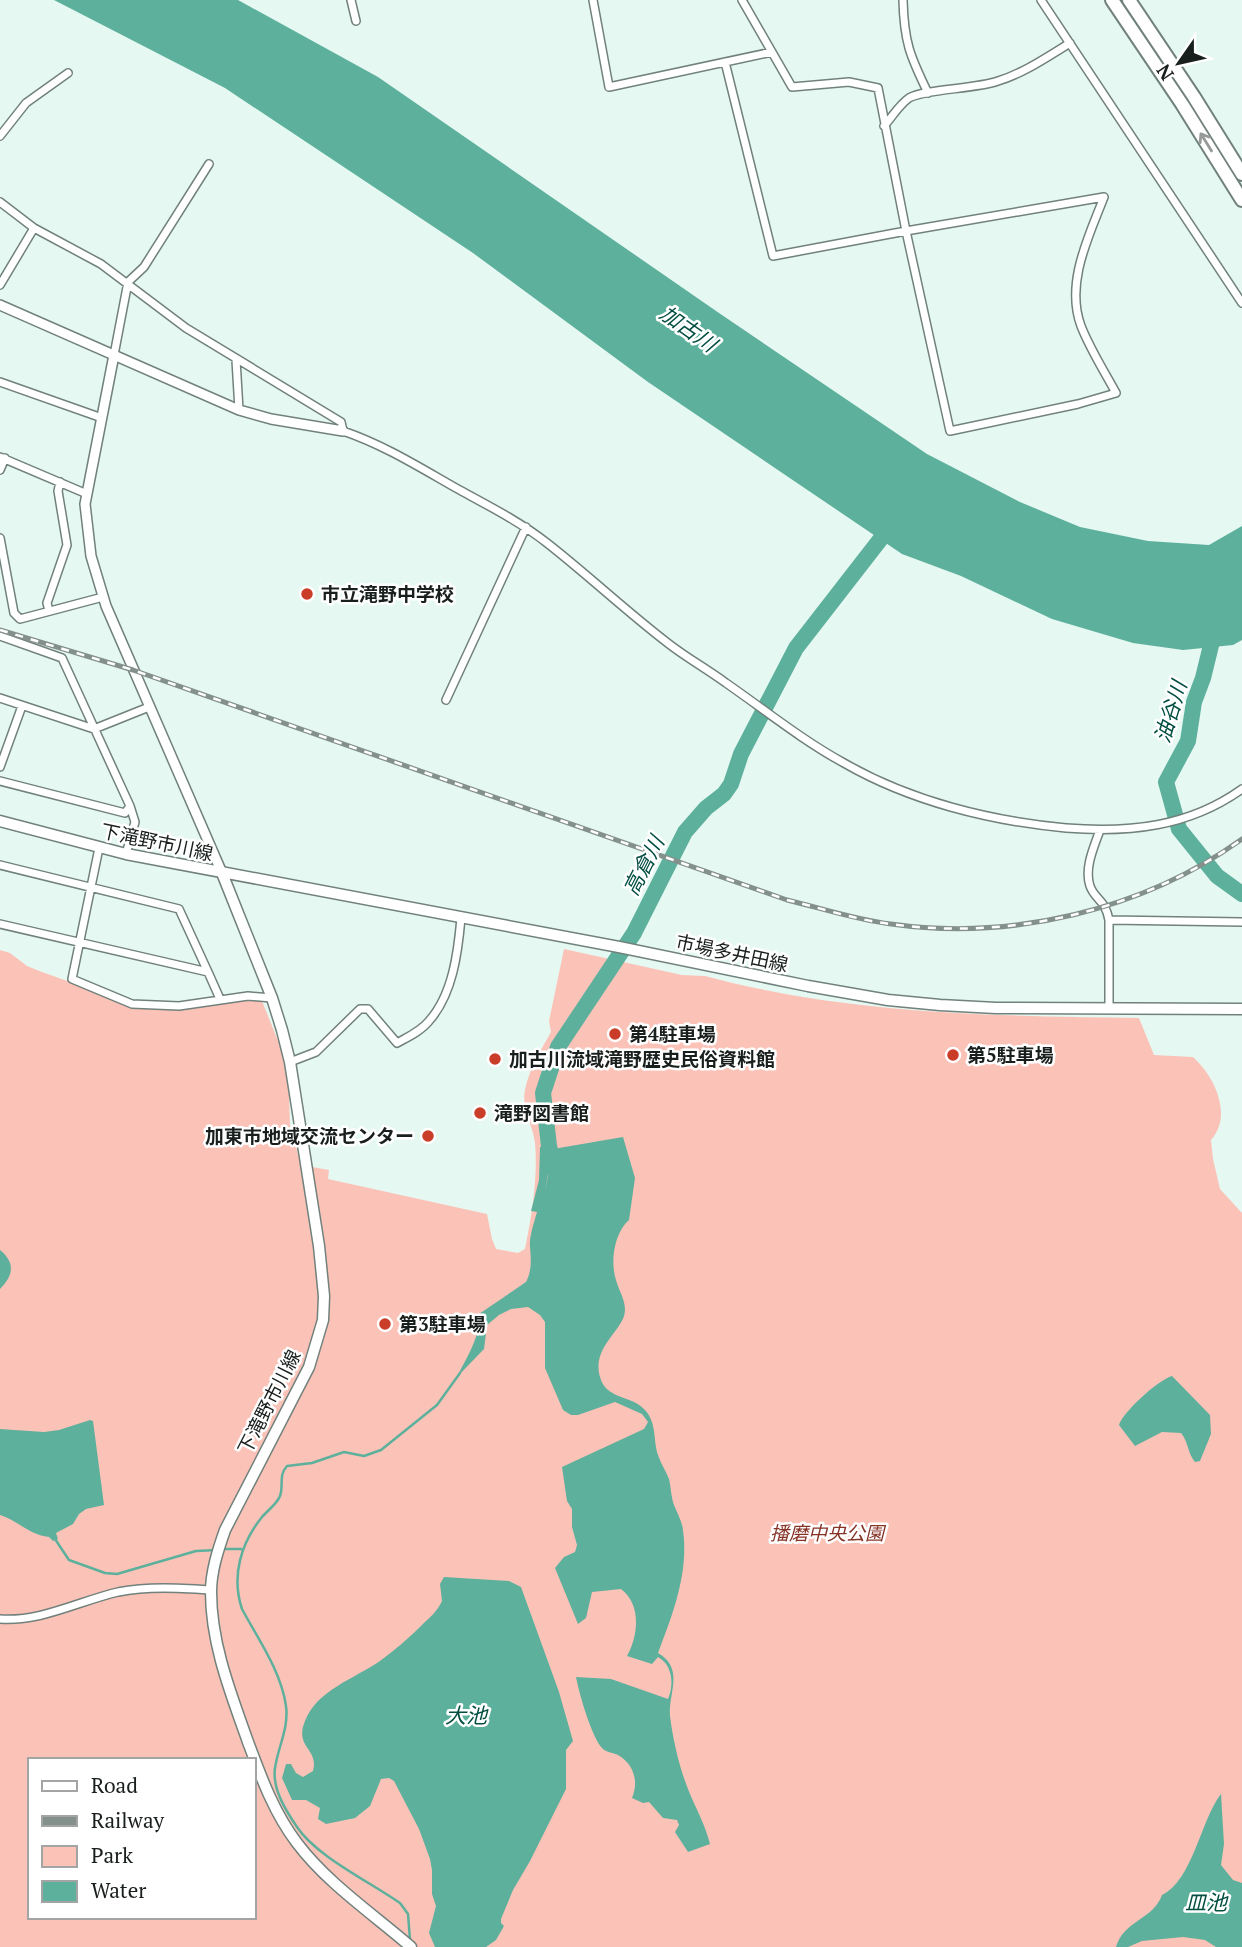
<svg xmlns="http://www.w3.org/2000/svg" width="1242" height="1947" font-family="'PT Serif','Noto Sans JP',serif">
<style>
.green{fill:#fbc3b8;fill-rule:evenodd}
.water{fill:#5db09c}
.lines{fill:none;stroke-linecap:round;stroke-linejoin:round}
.stream{stroke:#5db09c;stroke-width:2.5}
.river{stroke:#5db09c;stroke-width:16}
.minor-casing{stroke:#71817c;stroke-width:10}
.tertiary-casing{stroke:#71817c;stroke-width:12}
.secondary-casing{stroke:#71817c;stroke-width:13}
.motorway-casing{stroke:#71817c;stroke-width:16}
.minor{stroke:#fff;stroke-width:7}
.tertiary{stroke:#fff;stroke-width:9}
.secondary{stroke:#fff;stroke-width:10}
.motorway{stroke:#fff;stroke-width:12}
.rail-casing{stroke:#84908c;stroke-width:5}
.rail{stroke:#fff;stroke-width:2.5;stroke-dasharray:8;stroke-linecap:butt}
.oneway{stroke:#989a99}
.poi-dot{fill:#c93d29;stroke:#fff;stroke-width:2.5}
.labels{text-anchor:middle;stroke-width:5;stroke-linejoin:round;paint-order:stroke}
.poi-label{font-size:19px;font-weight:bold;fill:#191f1d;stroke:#fff;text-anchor:start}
.street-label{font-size:19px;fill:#191f1d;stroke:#fff}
.park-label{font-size:19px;font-style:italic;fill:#863326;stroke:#fff}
.water-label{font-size:21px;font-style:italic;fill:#024e41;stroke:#fff}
</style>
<rect width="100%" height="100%" fill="#e6f8f2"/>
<path class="green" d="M564,949L682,975L705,976C846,1014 994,1016 1139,1018L1154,1055L1193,1057C1215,1077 1233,1115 1211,1140L1213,1159L1220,1189L1242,1213V1947H0V950L10,953L27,966L42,972L132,1004L179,1006L248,996L262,1001L283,1053L289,1093L290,1125L301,1165L329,1170L328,1179L487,1214L492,1239L496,1249L518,1253L525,1249C532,1215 538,1177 535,1143C533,1125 521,1108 525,1090C529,1069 541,1050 551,1032L549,1021ZM30,1760H254V1917H30Z"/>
<path class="water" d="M54,0H238L378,77L719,313L927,454L1020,502L1080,527L1148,541L1209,545L1242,526V640L1233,645L1183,650L1133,643L1052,619L961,576L902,554L648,382L473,253L225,88Z
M623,1137L635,1178L629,1220C614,1233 610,1262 616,1280C619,1291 625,1299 625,1310C625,1330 591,1346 600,1377C606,1400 632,1395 645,1410C657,1423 653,1440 658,1455C661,1464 666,1471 669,1479C671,1488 671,1496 674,1505C677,1513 682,1521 683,1530C689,1572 673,1614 658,1653C685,1669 668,1693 670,1716C673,1740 679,1766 688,1789C695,1807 705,1824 710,1844L688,1852L675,1832L679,1825L677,1820L663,1818L649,1802L643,1803L632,1798C639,1782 634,1764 618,1755C614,1753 606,1752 603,1749C592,1739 579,1693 576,1677L611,1679L668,1699C674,1685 673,1665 658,1657L652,1664L627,1656C638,1636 642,1605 621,1589L592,1592L586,1618L578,1624L555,1568L564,1557L575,1552L577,1545L572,1527V1509L567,1501L562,1467L644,1429L648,1422L642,1414L615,1402L578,1415H571L563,1410L545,1368V1322L540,1315L528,1307L511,1309L499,1315L487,1325L484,1349L457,1377C466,1359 482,1334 479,1314L526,1282C532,1270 531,1260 530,1247C529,1237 534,1223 537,1212L531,1211L539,1180L540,1147L551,1145L552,1149L545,1192L553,1149Z
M0,1250C16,1263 13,1276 0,1289Z
M1172,1376L1210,1415L1211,1434L1200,1461L1195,1462C1188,1454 1188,1441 1181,1433L1162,1432L1135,1446L1119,1425C1123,1412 1158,1380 1172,1376Z
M90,1420L93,1421L104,1505L86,1509L79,1514L73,1524L56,1533L58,1539L53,1541L49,1537C29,1535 19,1521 0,1515V1429L44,1432L59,1430Z
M444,1577L509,1581L521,1587L559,1692L573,1741L566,1750V1789L530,1861L513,1890L501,1919V1923L504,1926L496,1940L486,1947H435L429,1933L436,1906L432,1894V1870L430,1859L419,1829L394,1781L389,1778L381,1779L370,1806L355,1818L326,1824L318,1819L320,1808L306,1800H292L282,1778L286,1764H291L296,1773L303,1777L313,1771C319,1748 294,1748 305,1721C317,1690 354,1679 380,1661C395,1650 409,1638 422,1625C430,1617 437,1612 442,1601L440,1584Z
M1221,1794L1224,1844L1221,1865L1233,1880L1242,1883V1947H1216L1205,1940L1183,1937L1142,1941L1128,1947H1116C1124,1920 1153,1920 1162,1895C1193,1880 1201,1819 1221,1794Z"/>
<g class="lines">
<path class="stream" d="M55,1539L69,1560L105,1573L117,1574L196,1551L217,1550
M223,1549H241
M410,1940L408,1914L400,1903C370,1882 316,1856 297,1827C286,1811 272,1789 275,1768C278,1747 289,1728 286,1706C281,1671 258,1639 242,1609C231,1576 241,1543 262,1517C267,1511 277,1504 280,1496C284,1485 278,1476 287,1466L312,1463L344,1452L364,1456L381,1450L437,1405L460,1373"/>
<path class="river" d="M1215,629L1203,678L1194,702L1188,741L1166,782L1179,829L1217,876L1242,894
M557,1179L549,1146L543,1093L558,1047L634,933L685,832L706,808L724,794L731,784L741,754L796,648L893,523"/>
<g class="minor-casing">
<path id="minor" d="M351,0L356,21
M593,0L609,87L772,52
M903,0C904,42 910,56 928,93
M1041,0L1242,303
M725,62L773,256L906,231L878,88L849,82L792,87L742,0
M884,126C892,117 899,105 909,98C924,89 976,89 998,81C1024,73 1047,57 1070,43
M0,136L26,103L68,73
M1104,197C1089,236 1065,283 1081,326C1090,349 1104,371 1116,393L1078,404L950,431L906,231Z
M0,202L34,228L101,264L186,328L341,422L343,431C384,445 419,467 456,488C487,505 519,521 547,543C588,575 627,612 669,644C687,658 707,669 726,683C765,710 802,740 844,763C910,801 990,821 1066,828C1129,833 1189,827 1242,789
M0,285L34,228
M114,355L128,282L144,267L209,164
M236,360L239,410
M0,382L102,418
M0,457L87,494
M0,470L5,458
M0,538L14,613L20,619L103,597
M49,611L47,603L67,545L58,491L60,482
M0,636L62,658L130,806L125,813L0,781
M0,698L94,729L149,707
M446,700L526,527
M0,767L22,706
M1100,830C1094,847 1084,868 1090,886C1095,900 1105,899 1109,920V1009
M99,848L72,979L132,1004L179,1006L248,996L272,998
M126,854L135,822L130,806
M0,865L179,909L208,972L0,924
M1109,920L1242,922
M208,972L220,999
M290,1062L316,1052L360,1009H368L397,1043C408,1037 421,1031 429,1021C453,994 458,952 461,918
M0,1619C41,1622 79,1601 118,1592C149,1586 179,1588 211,1590"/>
</g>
<g class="tertiary-casing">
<path id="tertiary" d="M0,305L239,410L271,419L343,431
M114,355L85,504L91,556L106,606L222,873"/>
</g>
<g class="secondary-casing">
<path id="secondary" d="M0,821L126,854L619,947L808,986L888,1000L940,1005L996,1008L1242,1009
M222,873L272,998L282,1030L290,1062L319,1246L324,1296L323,1320L309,1367L225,1530C218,1550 211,1571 211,1592C211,1644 231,1694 248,1742C261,1777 274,1813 297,1843C327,1883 373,1914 411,1947"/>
</g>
<g class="motorway-casing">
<path id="motorway" d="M1112,0L1182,104L1242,200
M1129,0L1194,97L1242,174"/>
</g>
<use href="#minor" class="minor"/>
<use href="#tertiary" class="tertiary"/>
<use href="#secondary" class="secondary"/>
<use href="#motorway" class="motorway"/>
<g class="rail-casing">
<path id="rail" d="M0,630L133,670L787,900C821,908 856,920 891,924C1012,941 1143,910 1242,839"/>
</g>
<use href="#rail" class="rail"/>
</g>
<defs><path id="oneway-shaft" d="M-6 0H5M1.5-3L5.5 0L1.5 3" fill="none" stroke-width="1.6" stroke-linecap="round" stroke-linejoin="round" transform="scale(1.75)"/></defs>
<use class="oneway" href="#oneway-shaft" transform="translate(1206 142) rotate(-122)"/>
<g class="poi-dot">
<circle cx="307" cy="594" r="7"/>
<circle cx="615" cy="1034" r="7"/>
<circle cx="953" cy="1055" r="7"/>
<circle cx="495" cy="1059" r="7"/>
<circle cx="480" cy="1113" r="7"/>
<circle cx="428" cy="1136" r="7"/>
<circle cx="385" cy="1324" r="7"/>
</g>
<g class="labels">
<g class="poi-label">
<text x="321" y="601">市立滝野中学校</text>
<text x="629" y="1041">第4駐車場</text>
<text x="967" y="1062">第5駐車場</text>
<text x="509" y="1066">加古川流域滝野歴史民俗資料館</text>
<text x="494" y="1120">滝野図書館</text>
<text x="414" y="1143" text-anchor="end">加東市地域交流センター</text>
<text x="399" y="1331">第3駐車場</text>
</g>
<g class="street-label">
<text transform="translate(157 842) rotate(12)" y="7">下滝野市川線</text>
<text transform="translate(732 953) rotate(12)" y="7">市場多井田線</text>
<text transform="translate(269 1402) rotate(-63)" y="7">下滝野市川線</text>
</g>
<g class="park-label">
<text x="827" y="1540">播磨中央公園</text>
</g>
<g class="water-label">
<text transform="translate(688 329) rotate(35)" y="7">加古川</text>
<text transform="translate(1171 712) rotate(-73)" y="7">油谷川</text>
<text transform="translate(644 866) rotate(-63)" y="7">高倉川</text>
<text x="466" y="1723">大池</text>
<text x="1206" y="1910">皿池</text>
</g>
</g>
<rect x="28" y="1758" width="228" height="161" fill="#ffffff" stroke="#a3a5a5" stroke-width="2"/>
<rect x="42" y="1781" width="35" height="10" fill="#ffffff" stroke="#a3a5a5" stroke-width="2"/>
<text x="91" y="1793" font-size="21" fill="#191f1d">Road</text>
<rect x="42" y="1816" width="35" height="10" fill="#84908c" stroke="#a3a5a5" stroke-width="2"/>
<text x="91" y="1828" font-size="21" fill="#191f1d">Railway</text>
<rect x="42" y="1846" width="35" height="21" fill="#fbc3b8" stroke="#a3a5a5" stroke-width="2"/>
<text x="91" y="1863" font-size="21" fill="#191f1d">Park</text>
<rect x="42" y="1881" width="35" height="21" fill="#5db09c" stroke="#a3a5a5" stroke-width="2"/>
<text x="91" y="1898" font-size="21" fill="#191f1d">Water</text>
<g transform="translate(1179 63) rotate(236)" stroke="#ffffff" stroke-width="5" paint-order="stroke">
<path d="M0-5L12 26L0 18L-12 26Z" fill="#191f1d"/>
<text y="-10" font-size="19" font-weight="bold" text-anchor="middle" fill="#191f1d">N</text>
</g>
</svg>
